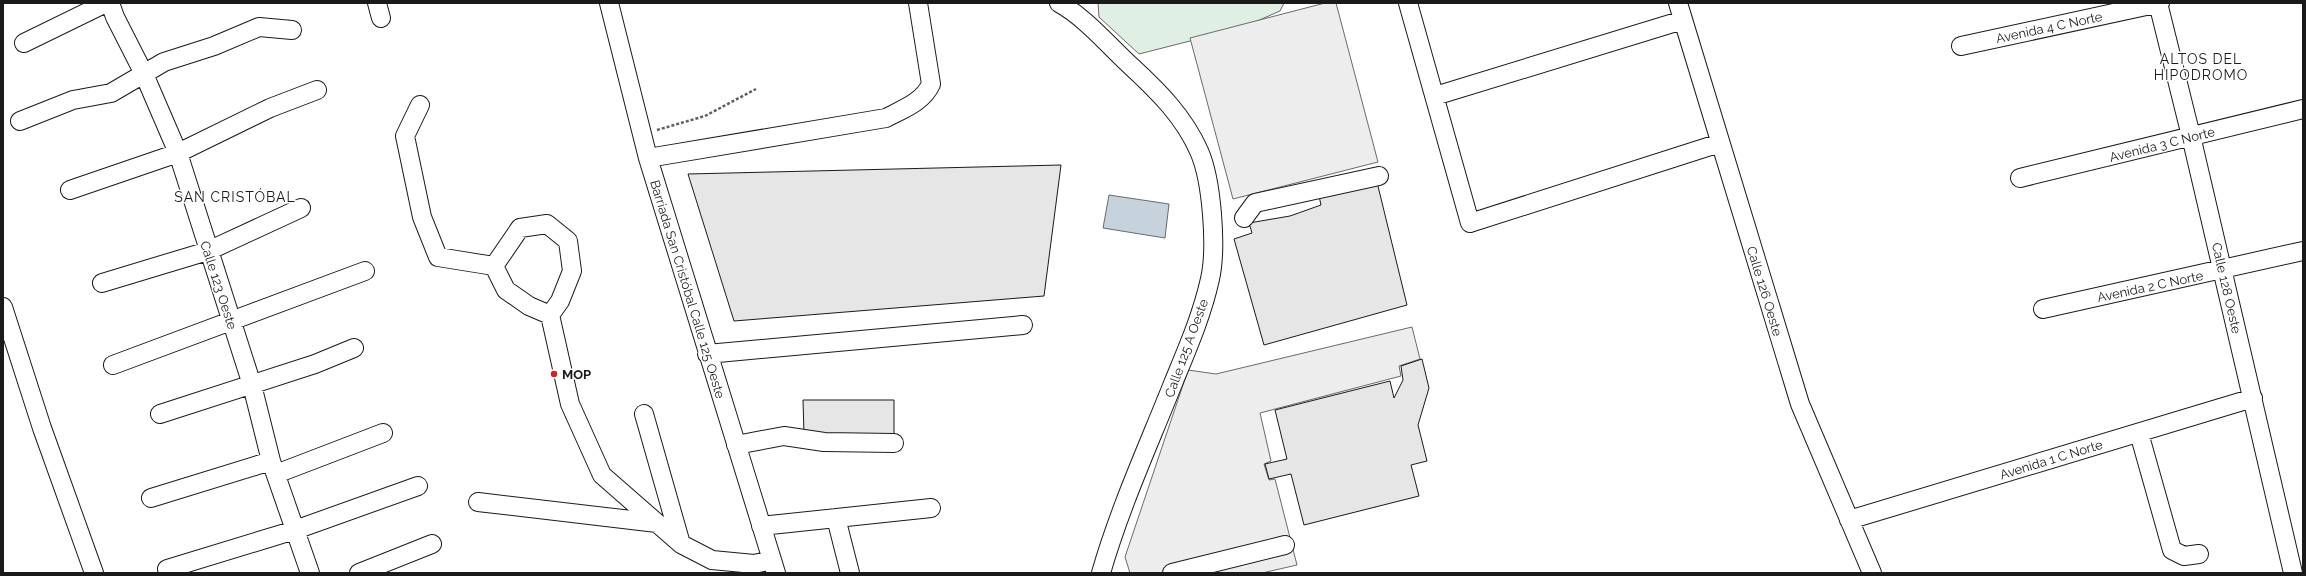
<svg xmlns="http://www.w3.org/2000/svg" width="2306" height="576" font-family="Raleway,sans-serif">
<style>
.green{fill:#e0efe3;stroke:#6a6a6a}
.parking{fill:#ededed;stroke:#6a6a6a}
.water{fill:#c6d2dc;stroke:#6a6a6a}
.building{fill:#e6e6e6;stroke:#1a1a1a}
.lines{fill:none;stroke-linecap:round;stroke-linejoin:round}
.minor-casing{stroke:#1a1a1a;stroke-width:20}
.path{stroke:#5f5f5f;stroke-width:2.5;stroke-dasharray:3 2;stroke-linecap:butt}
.minor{stroke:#fff;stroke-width:18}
.poi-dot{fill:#c62828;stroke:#fff;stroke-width:1.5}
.labels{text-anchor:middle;stroke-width:3;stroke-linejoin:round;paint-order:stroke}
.street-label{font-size:13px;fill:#1a1a1a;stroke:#fff}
.poi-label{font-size:13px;font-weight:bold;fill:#1a1a1a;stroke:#fff;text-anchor:start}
.neighbourhood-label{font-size:14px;letter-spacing:1px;fill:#1a1a1a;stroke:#fff}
</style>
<rect width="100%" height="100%" fill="#fff"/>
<path class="green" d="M1098,3H1284L1280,11L1241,28L1139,54L1099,17Z"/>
<path class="parking" d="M1325,3H1336L1378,162L1233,199L1190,38Z
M1412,327L1420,359L1399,366L1401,376L1260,413L1271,461L1264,464L1269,480L1275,479L1297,565L1262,573H1130L1125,557L1188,370L1216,374Z"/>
<path class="water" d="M1109,195L1169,204L1165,238L1103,228Z"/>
<path class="building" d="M1061,165L1044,296L734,321L688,174Z
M1376,178L1407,305L1264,345L1234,239L1252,233L1249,223L1290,216L1321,205L1319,196Z
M1422,359L1429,388L1418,425L1427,461L1411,465L1419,496L1304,525L1291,474L1269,479L1265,464L1287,459L1275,410L1390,381L1394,398L1403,380L1401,366Z
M803,400H894V435H804Z"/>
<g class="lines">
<g class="minor-casing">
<path id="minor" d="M110,3L115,17L144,74L178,153L252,385L271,461L310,573
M377,3L381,18
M609,3L648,158L776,573
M1059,3C1086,18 1109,46 1132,67C1159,92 1184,117 1199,151C1212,180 1217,248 1210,279C1202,315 1188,347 1174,381C1149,444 1120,507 1101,573
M1408,3L1470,223L1720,143
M1678,3L1800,404L1872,573
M2158,3L2191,136L2293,573
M24,43L106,3
M1961,46L2160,3
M1435,96L1683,20
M420,105L405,136L422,217L438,257L494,266
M20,121L73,100L111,93L164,62L214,46L259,27L292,30
M648,158L886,118C903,109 923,102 931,84L918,3
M2020,178L2303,109
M70,190L178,153L270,108L317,90
M1244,218L1255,203L1379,176
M102,283L208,251L301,208
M3,307L42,428L94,573
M2043,309L2303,251
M550,315L529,306L506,290L494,266L520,228L547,224L568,241L572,271L560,301L550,315L570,404L602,475L681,544L712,560L754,564L772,560
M707,354L1023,325
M113,365L365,271
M160,414L315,364L354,348
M644,414L681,544
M2139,433L2172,550L2184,556L2199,554
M736,445L784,436L824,442L894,443
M276,474L383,433
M151,498L271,461
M478,502L657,523
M836,518L850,573
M1849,520L2253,398
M761,526L931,508
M167,569L295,530L418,486
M359,573L432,544
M1172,573L1285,545"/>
</g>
<path class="path" d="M657,130L705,116L756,89"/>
<use href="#minor" class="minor"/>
</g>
<circle class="poi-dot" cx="554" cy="374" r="4"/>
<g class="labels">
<g class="street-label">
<text transform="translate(2049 27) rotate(-12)" y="5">Avenida 4 C Norte</text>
<text transform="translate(2162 144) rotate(-14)" y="5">Avenida 3 C Norte</text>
<text transform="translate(219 285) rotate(72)" y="5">Calle 123 Oeste</text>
<text transform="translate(2150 286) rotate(-12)" y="5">Avenida 2 C Norte</text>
<text transform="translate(2227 288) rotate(77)" y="5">Calle 128 Oeste</text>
<text transform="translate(688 289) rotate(73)" y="5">Barriada San Cristóbal Calle 125 Oeste</text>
<text transform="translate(1765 291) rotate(73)" y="5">Calle 126 Oeste</text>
<text transform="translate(1186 348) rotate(-70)" y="5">Calle 125 A Oeste</text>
<text transform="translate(2051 459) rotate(-17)" y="5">Avenida 1 C Norte</text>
</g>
<g class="poi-label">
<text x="562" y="379">MOP</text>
</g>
<g class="neighbourhood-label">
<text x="2201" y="64">ALTOS DEL<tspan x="2201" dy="16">HIPODROMO</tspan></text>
<text x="235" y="202">SAN CRISTÓBAL</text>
</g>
</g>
<rect width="2306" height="576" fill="none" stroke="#1a1a1a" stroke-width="8"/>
</svg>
